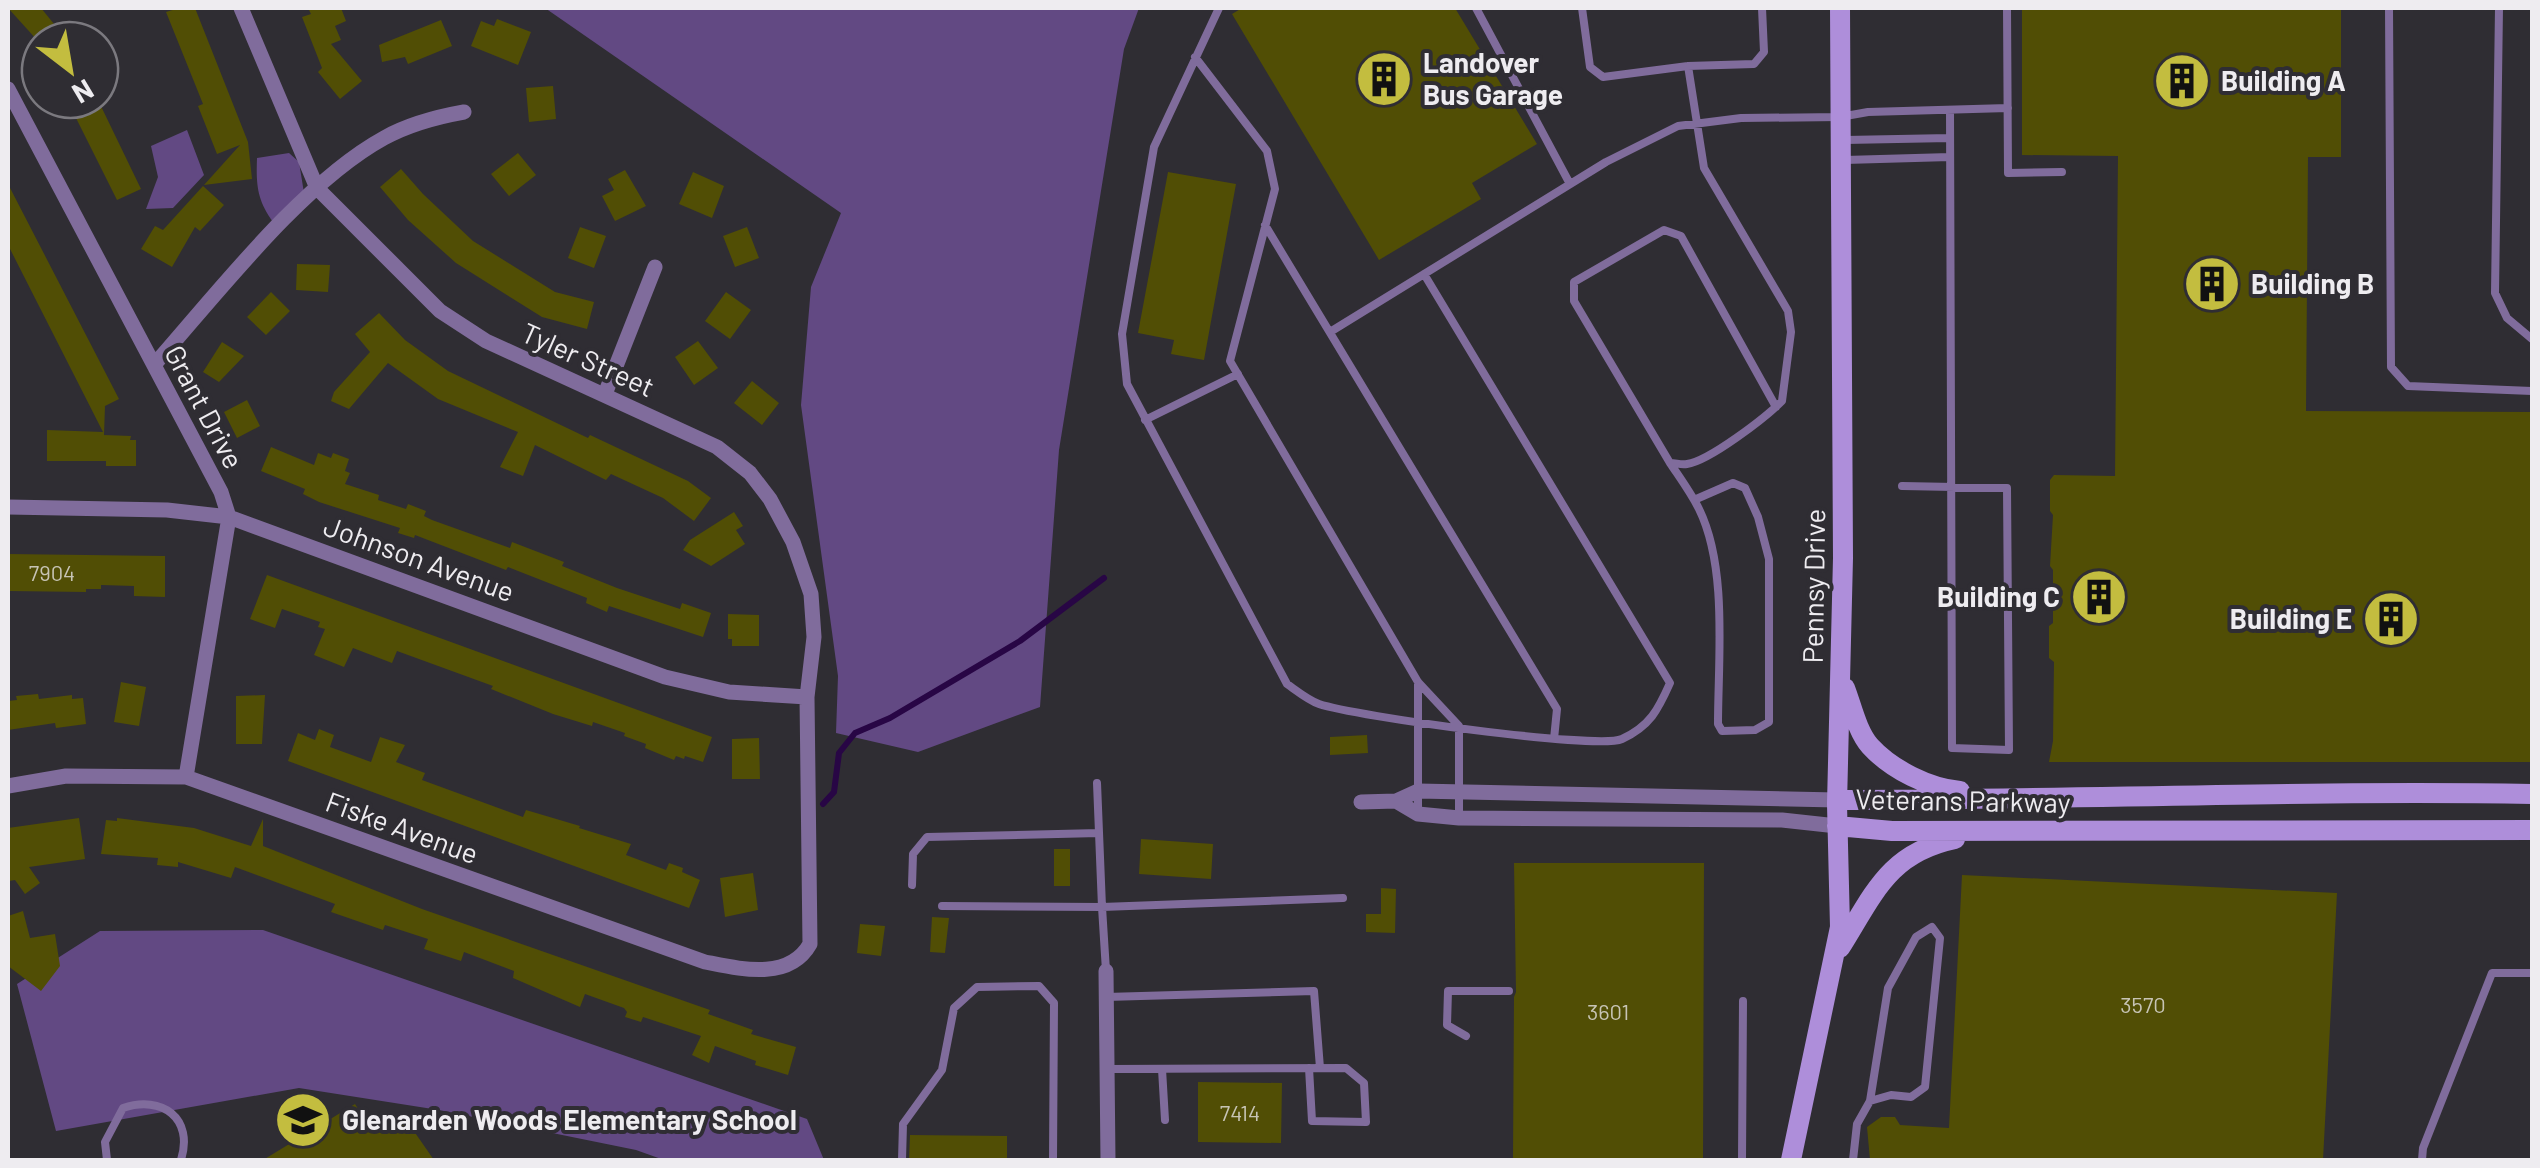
<svg xmlns="http://www.w3.org/2000/svg" width="2540" height="1168" font-family="Barlow,sans-serif">
<style>
.green{fill:#624983}
.lines{fill:none;stroke-linecap:round;stroke-linejoin:round}
.stream{stroke:#280645;stroke-width:6}
.building{fill:#514e05}
.lane{stroke:#806c9c;stroke-width:8}
.street{stroke:#806c9c;stroke-width:15}
.secondary{stroke:#ae8eda;stroke-width:20}
.labels{text-anchor:middle;stroke-width:8;stroke-linejoin:round;paint-order:stroke}
.number-label{font-size:22px;fill:#c7c4b5}
.poi-label{font-size:28px;font-weight:bold;fill:#eeecf0;stroke:#2f2d33;text-anchor:start}
.street-label{font-size:28px;fill:#eeecf0;stroke:#2f2d33}
</style>
<rect width="100%" height="100%" fill="#2f2d33"/>
<path class="green" d="M545,8H1139L1124,49L1059,450L1040,707L918,752L836,733L838,676L801,405L811,287L841,213Z
M187,130L204,175L173,208L146,209L158,177L151,146Z
M289,153L299,162L304,193L273,222C257,200 256,185 257,158Z
M263,930L807,1119L824,1160H664L636,1150L439,1110L299,1088L56,1131L17,984L100,931Z"/>
<g class="lines">
<path class="stream" d="M823,804L834,792L839,753L855,733L890,718L1020,641L1104,578"/>
</g>
<path class="building" d="M8,8H41L67,40H37Z
M179,8H195L248,142L252,179L204,185L240,145L217,154L198,106L203,104L166,12Z
M308,8H341L346,21L335,26L341,40L331,44L362,81L340,99L318,72L322,68L302,17L311,14Z
M1242,8H1455L1537,144L1472,183L1481,199L1379,260L1232,14Z
M2022,8H2341V157H2308L2306,411L2532,412V762H2049L2053,741L2054,662L2049,658V626L2053,623V570L2050,566L2053,515L2050,511V480L2054,475L2115,476L2118,156L2022,155Z
M497,19L531,32L518,65L471,46L481,21L494,26Z
M441,20L452,46L408,64L405,57L382,62L379,45Z
M553,86L556,119L529,122L526,88Z
M67,100H98L141,189L117,200Z
M518,153L536,175L509,196L491,174Z
M401,169L423,194L473,241L555,292L594,302L587,329L542,317L456,263L408,220L380,187Z
M625,170L646,206L615,221L602,196L614,190L608,179Z
M693,172L724,186L712,218L679,204Z
M1168,172L1236,184L1204,360L1171,354L1174,340L1138,333Z
M8,184L119,399L105,406L104,435L131,436L130,440H136V466H106V461H47V430L103,432L8,245Z
M203,186L224,205L200,231L195,227L172,267L141,249L155,226L163,230Z
M580,227L606,236L594,268L568,258Z
M747,227L759,258L735,267L723,236Z
M297,264L330,265L328,292L296,290Z
M271,292L290,311L266,335L247,317Z
M726,292L751,310L730,339L705,321Z
M379,313L405,340L448,371L588,438L590,435L688,481L711,498L694,521L663,498L611,474L606,480L535,445L523,476L500,467L518,432L438,399L388,363L349,409L331,401L334,392L370,352L355,334Z
M698,341L718,368L694,385L675,357Z
M222,342L244,356L219,382L203,372Z
M752,381L779,403L762,425L734,403Z
M247,400L260,426L237,438L224,412Z
M271,447L314,465L318,453L331,458L333,453L349,459L345,471L350,473L345,484L379,495L378,500L406,509L408,504L426,511L424,516L432,520L510,548L512,542L564,562L562,566L617,588L680,609L682,603L711,613L703,637L609,606L607,612L586,603L587,598L518,571L508,567L506,570L415,535L414,538L398,533L400,528L319,502L303,494L305,489L261,471Z
M734,512L743,526L736,530L745,544L711,566L683,550L690,540Z
M8,554L165,556V597L134,596V586L101,585V589H86V592L8,591Z
M267,575L712,737L703,762L685,756L684,759L676,756L674,760L645,748L646,744L624,736L625,733L593,722L592,726L553,714L491,689L493,686L397,651L392,663L353,648L344,667L314,655L325,629L318,627L320,622L282,609L275,628L250,619Z
M728,614L759,615V646H732V639H728Z
M121,682L146,687L139,726L114,722Z
M38,694L39,699L72,695V699L83,698L86,724L56,728L55,723L8,730V701L17,700L16,696Z
M265,695L262,744H236V696Z
M319,729L334,735L330,747L371,762L380,737L405,745L396,762L425,773L422,780L523,817L526,810L580,826L579,828L631,844L626,855L666,870L669,863L683,868L682,872L700,880L689,908L288,761L298,733L315,740Z
M1367,735L1368,753L1330,755V737Z
M759,738L760,779H732V739Z
M79,818L85,859L29,867L40,883L25,894L15,880L9,881L8,828Z
M117,818L194,828L251,846L263,819V846L422,909L710,1010L708,1014L753,1030L751,1034L796,1047L788,1075L755,1065L756,1061L715,1046L709,1063L692,1055L701,1036L643,1017L641,1022L625,1017L627,1012L624,1008L585,994L580,1007L513,978L514,971L464,952L461,961L424,949L428,939L385,925L383,930L331,912L335,904L235,867L231,878L178,862V867L157,865L158,858L101,854L106,820L117,821Z
M1141,839L1213,844L1211,879L1139,874Z
M1054,849H1070V886H1054Z
M1514,863H1704L1703,1160H1513L1514,997L1516,992Z
M753,873L758,910L725,917L720,878Z
M1962,875L2337,893L2323,1160H1870L1867,1127L1881,1117H1895L1900,1125L1949,1128Z
M1381,888L1396,889L1395,933L1366,932V914H1381Z
M23,911L30,938L55,934L60,966L41,991L8,966V916Z
M932,917L949,918L945,953L930,952Z
M860,924L885,926L881,956L857,953Z
M1198,1082L1282,1083L1281,1143L1198,1142Z
M355,1104L371,1129L402,1114L434,1160H263Z
M910,1135L1007,1136V1160H909Z"/>
<g class="lines">
<path class="lane" d="M1219,8L1154,147L1122,334L1127,384L1287,684C1297,691 1308,700 1319,704C1354,716 1597,750 1622,739C1650,726 1658,710 1670,683L1424,274
M1476,8L1570,184
M1582,8L1590,67L1603,77L1688,66L1754,64L1764,52L1762,8
M2007,8L2008,173L2062,172
M2389,8L2391,367L2408,386L2532,391
M2499,8L2495,293L2507,318L2532,339
M1195,57L1267,151L1275,189L1230,361L1418,682L1459,726V818
M1688,66L1704,168L1788,311L1791,332L1782,401C1765,418 1709,461 1687,464C1681,465 1676,463 1670,463L1574,301V282L1664,230L1681,236L1776,407
M1845,140L1950,138
M1845,160L1950,157
M1265,225L1557,709L1554,739
M1330,332L1606,162L1678,126L1741,118L1840,117L1868,112L2008,108
M1145,420L1238,374
M1670,463C1680,478 1691,493 1699,509C1728,568 1718,659 1718,724L1722,731L1755,730L1769,722V559L1758,517L1745,488L1733,483L1694,500
M1902,486L2007,488L2009,750L1952,748L1950,110
M1418,682V813
M912,885L913,854L927,837L1099,833
M942,906L1102,907L1097,783
M1106,971L1102,907L1343,898
M1106,997L1314,991L1320,1068
M1466,1036L1447,1025L1448,991H1509
M1108,1069L1346,1068L1364,1083L1366,1122L1312,1121L1309,1068
M1162,1069L1165,1120
M107,1160L105,1142L123,1108C162,1095 194,1118 181,1160
M902,1160L903,1124L942,1070L954,1008L977,987L1039,986L1054,1003L1053,1160
M1742,1160L1743,1001
M1853,1160L1857,1124L1870,1101L1888,988L1916,937L1932,927L1940,938L1925,1087L1911,1097L1891,1095L1870,1101
M2422,1160L2423,1148L2492,973H2532"/>
<path class="street" d="M8,89L221,492L229,517L186,777
M154,365C217,294 302,183 384,138C409,124 436,117 464,112
M605,394L655,267
M8,507L167,510L229,517L665,677L729,692L807,697
M8,786L66,776L186,777L705,962C741,969 789,981 810,944L807,697L814,637L811,594L793,542L770,499L750,473L717,447L486,341L440,311L317,188L241,8
M1396,801L1418,814L1459,818L1782,820L1837,826
M1361,802L1396,801L1418,791L1837,800
M1106,971L1108,1160"/>
<path class="secondary" d="M1845,688C1852,706 1857,731 1870,746C1892,770 1929,788 1960,791
M1837,800C2069,800 2301,790 2532,794
M1837,826L1892,831L2532,830
M1840,948C1874,894 1888,853 1955,839
M1791,1160L1840,927L1837,804L1843,558L1840,8"/>
</g>
<defs>
<g id="building-disc" transform="scale(2.875)"><circle r="9.5" fill="#c3bd3f" stroke="#2f2d33"/><path d="M-4-6H4V6H1V3H-1V6H-4ZM-2.5-4.3h1.7v1.8h-1.7ZM.8-4.3h1.7v1.8H.8ZM-2.5-1h1.7V.8h-1.7ZM.8-1h1.7V.8H.8Z" fill="#111"/></g>
<g id="school-disc" transform="scale(2.875)"><circle r="9.5" fill="#c3bd3f" stroke="#2f2d33"/><path d="M0-5L7-2L0 1L-7-2ZM-4 1L0 2.5L4 1V4Q0 6-4 4Z" fill="#111"/></g>
</defs>
<g fill-rule="evenodd">
<use href="#building-disc" x="1384" y="79"/>
<use href="#building-disc" x="2182" y="81"/>
<use href="#building-disc" x="2212" y="284"/>
<use href="#building-disc" x="2099" y="597"/>
<use href="#building-disc" x="2391" y="619"/>
<use href="#school-disc" x="303" y="1120"/>
</g>
<g class="labels">
<g class="number-label">
<text x="52" y="581">7904</text>
<text x="2143" y="1013">3570</text>
<text x="1608" y="1020">3601</text>
<text x="1240" y="1121">7414</text>
</g>
<g class="poi-label">
<text x="1423" y="73">Landover<tspan x="1423" dy="32">Bus Garage</tspan></text>
<text x="2221" y="91">Building A</text>
<text x="2251" y="294">Building B</text>
<text x="2060" y="607" text-anchor="end">Building C</text>
<text x="2352" y="629" text-anchor="end">Building E</text>
<text x="342" y="1130">Glenarden Woods Elementary School</text>
</g>
<g class="street-label">
<text transform="translate(588 360) rotate(24)" y="10">Tyler Street</text>
<text transform="translate(204 407) rotate(62)" y="10">Grant Drive</text>
<text transform="translate(419 559) rotate(20)" y="10">Johnson Avenue</text>
<text transform="translate(1814 586) rotate(-89)" y="10">Pennsy Drive</text>
<text transform="translate(1963 801) rotate(1)" y="10">Veterans Parkway</text>
<text transform="translate(402 828) rotate(20)" y="10">Fiske Avenue</text>
</g>
</g>
<rect width="2540" height="1168" fill="none" stroke="#eeecf0" stroke-width="20"/>
<g transform="translate(70 70) rotate(149)"><circle r="48" fill="#2f2d33" stroke="#7b797f" stroke-width="2.5"/>
<path d="M0-8L18 38L0 25L-18 38Z" fill="#c3bd3f"/>
<text y="-15" font-size="28" font-weight="bold" text-anchor="middle" fill="#eeecf0">N</text>
</g>
</svg>
